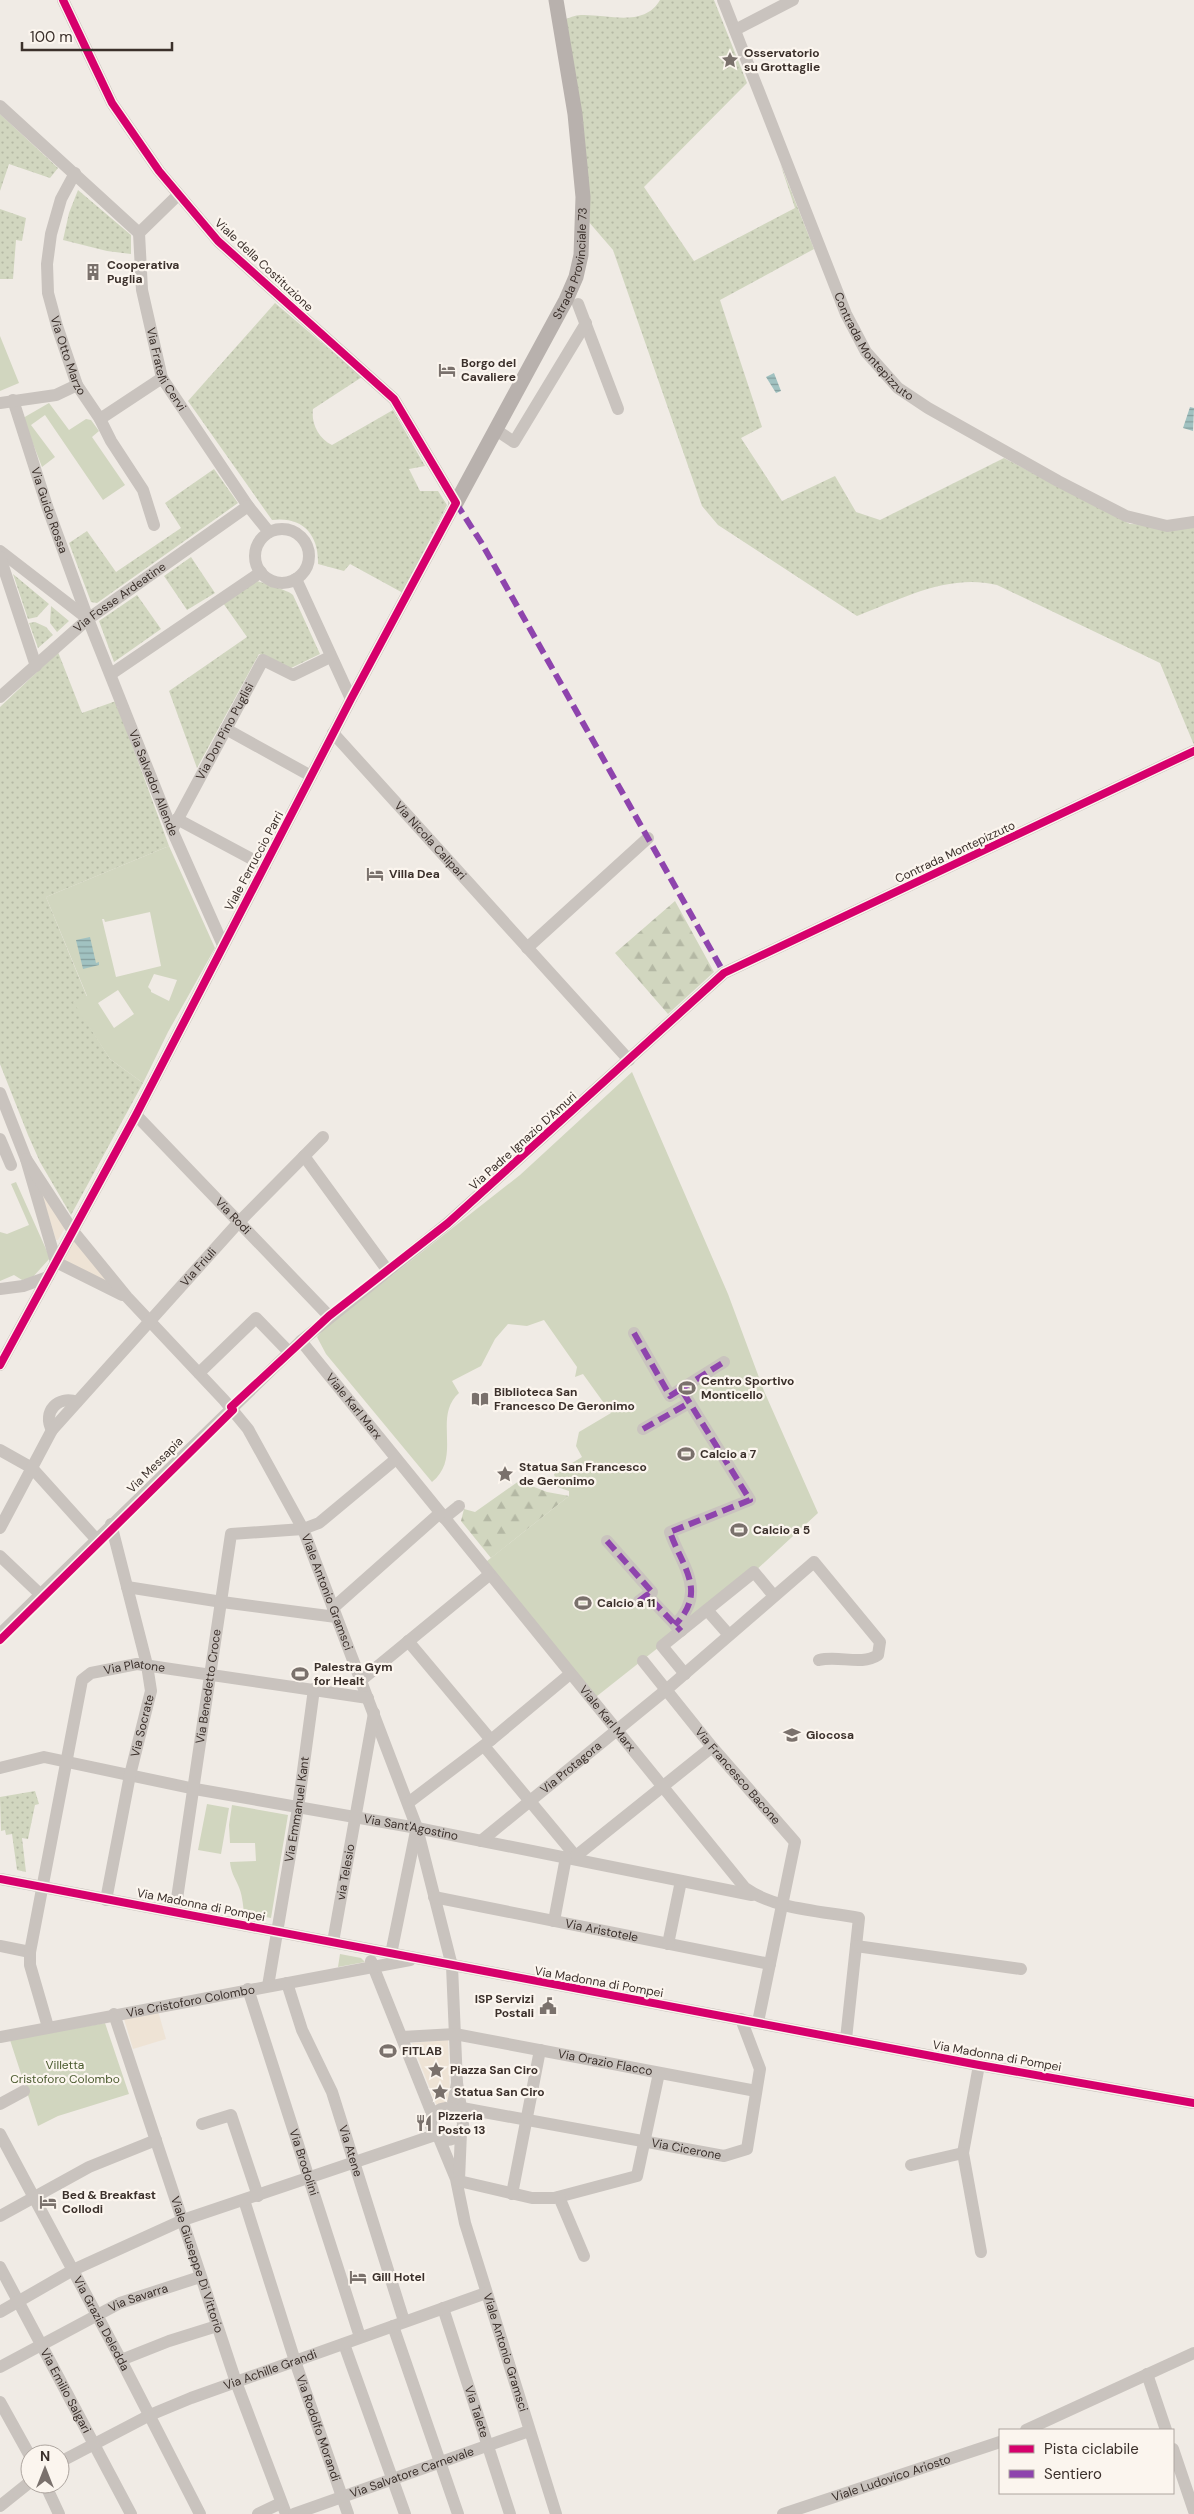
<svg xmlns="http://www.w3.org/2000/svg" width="1194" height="2514" font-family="'DM Sans',sans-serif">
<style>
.grass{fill:url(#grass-dots)}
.forest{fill:url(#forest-firs)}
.green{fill:#d1d6bf;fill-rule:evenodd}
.plaza{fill:#eee3d5}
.water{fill:url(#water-rules)}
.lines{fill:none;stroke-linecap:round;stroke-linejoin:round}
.minor{stroke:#c9c3be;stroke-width:12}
.major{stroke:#b8b1ad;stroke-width:15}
.quiet{stroke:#8e44ad;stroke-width:6;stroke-dasharray:12 6;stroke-linecap:butt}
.cycleway-casing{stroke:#fbf5ee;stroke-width:11}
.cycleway{stroke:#d6006c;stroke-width:8}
.labels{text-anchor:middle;stroke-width:4.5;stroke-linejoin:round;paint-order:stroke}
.poi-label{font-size:12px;font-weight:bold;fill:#3b302b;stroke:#fbf5ee;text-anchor:start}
.street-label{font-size:12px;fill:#3b302b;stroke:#fbf5ee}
.park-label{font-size:12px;fill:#4a5a2e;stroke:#fbf5ee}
</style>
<defs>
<pattern id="grass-dots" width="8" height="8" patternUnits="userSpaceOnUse" patternTransform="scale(1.25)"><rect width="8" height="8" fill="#d1d6bf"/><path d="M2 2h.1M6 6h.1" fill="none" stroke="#b4b8a4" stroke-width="1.8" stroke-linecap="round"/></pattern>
<pattern id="forest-firs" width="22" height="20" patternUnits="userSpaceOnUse" patternTransform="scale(1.25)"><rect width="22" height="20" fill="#d1d6bf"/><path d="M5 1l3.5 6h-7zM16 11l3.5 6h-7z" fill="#b4b8a4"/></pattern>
<pattern id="water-rules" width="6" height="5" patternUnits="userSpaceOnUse" patternTransform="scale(1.25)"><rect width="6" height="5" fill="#a1c2c1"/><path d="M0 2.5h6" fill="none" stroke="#849e9d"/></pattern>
</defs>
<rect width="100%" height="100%" fill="#f0ebe5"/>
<path class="grass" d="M660,0H714L747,83L644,187L694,261L795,208L780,163L814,249L720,300L762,427L741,438L782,501L835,476L856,512L880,520L1004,458L1130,524L1194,526V745L1160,663L997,585C949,573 901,599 857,616L718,525L702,506L613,250L588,221L563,20C569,18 575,15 581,15C608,14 644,28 660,0Z
M0,114L58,168L50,178L9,164L0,191Z
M78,190L131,235V254L107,251L63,240L69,213Z
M0,209L26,218L22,241L16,240L13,279H0Z
M275,303L362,377L313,409C311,423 318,438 332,445L393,410L425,466L409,469L420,491H438L447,505L403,593L350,564L344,571L318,564C319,534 302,516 272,520L188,401Z
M214,469L238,503L97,603L91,602L69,543L87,531L116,572L181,528L165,503Z
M191,557L215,593L187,610L164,576Z
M13,574L49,604L37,617L28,619Z
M257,581C266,584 288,590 293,595L320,654L289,669L259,654L197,768L169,691L247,637L223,603Z
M137,595L161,629L114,662L99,621Z
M51,606L69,621L57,632L50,623Z
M35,622L46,627L53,635L38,648L29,623Z
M58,652L82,713L116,701L169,846L46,897L87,997L74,1002L110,1059L143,1083L71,1215L40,1162L28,1135L0,1064V707Z
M35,1791L39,1804L35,1805L28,1839L22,1838L26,1872L17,1870L12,1834L6,1835L5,1830L1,1831L0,1797Z"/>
<path class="forest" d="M675,901L714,972L668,1014L615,953Z
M519,1481L547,1492L569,1496L491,1558L461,1521L464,1509L475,1512Z"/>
<path class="green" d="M0,336L19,383L0,391Z
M49,403L69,430L86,419L91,420L99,431L92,437L125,485L103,500L45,415L31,425L55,457L42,467L23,418Z
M169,846L215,948L168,1032L143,1083L110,1059L73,1002L87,996L46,897ZM150,912L161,966L116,977L102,919H104L105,922ZM154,974L177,980L169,1001L151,992V990L148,987ZM118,990L134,1014L114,1028L98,1003Z
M632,1072L728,1294L764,1391L818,1513L754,1572L592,1700L482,1565L569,1496V1491L557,1487L554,1474L582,1457L576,1446L579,1432L611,1413L583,1374L575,1377L577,1367L544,1320L527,1326L508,1324L495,1339L481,1366L452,1381L459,1393C432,1417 463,1457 432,1482L326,1354L317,1337L324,1329L520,1175Z
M16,1182L50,1258L32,1278L22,1280L14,1275L0,1281V1232L7,1234L29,1225L11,1184Z
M207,1804L229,1808L221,1854L198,1850Z
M232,1805L288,1815L271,1918L244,1913C243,1904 242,1893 238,1885C234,1876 231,1872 230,1862L256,1861L255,1843H230L229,1825Z
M340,1954L361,1958L365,1962L338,1967Z
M105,2023L129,2094L58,2116L38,2126L10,2040Z"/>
<path class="plaza" d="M41,1191L65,1228L58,1240H56Z
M72,1242H75L111,1284L63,1260Z
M158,2011L166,2039L133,2049L124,2019Z
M448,2040L450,2097L446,2105L439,2107L436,2104L412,2043Z"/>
<path class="water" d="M774,373L781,391L776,393L766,377Z
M1190,407L1194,408L1193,431L1183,428Z
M90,937L96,963L99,962V965L83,969L76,940Z"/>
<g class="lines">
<g class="minor">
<path id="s1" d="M723,0L846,314L866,352L898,388L928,408L1058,481L1126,516L1167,526L1194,522"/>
<path d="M735,30L793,0"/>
<path d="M0,106L139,233"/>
<path id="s2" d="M75,173L61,199L51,234L47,264L48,293L57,326L77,385L100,419L111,441L143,490L154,525"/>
<path id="s3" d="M178,195L139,233L142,290L162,378L248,506L269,532"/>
<path d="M578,304L618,409"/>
<path id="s4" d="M13,400L47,506L88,619L172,830L223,945"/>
<path d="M0,403L56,395L77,385"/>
<path d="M100,419L162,378"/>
<path d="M496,430L514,442L586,323"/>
<circle cx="282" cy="556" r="27"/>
<path d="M0,551L88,619"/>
<path d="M0,557L36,666"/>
<path d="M296,579L351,699"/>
<path d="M111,674L261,572"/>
<path id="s5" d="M0,697L88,619L248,506"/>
<path d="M226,729L311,776"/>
<path id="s6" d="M333,733L629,1060"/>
<path d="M177,819L265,866"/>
<path id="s7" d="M172,830L263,660L293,675L330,657"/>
<path d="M527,948L648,838"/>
<path d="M0,1093L26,1159L56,1262L122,1295"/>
<path id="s8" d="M136,1115L329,1316"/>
<path d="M0,1139L11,1165"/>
<path d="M304,1156L388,1271"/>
<path id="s9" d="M26,1159L73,1231L127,1297L224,1400L248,1429L303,1529L417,1828L452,1966L457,2083"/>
<path d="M0,1289L23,1286L48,1277"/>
<path d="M634,1333L670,1396L681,1389L750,1500L670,1532C682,1567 708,1591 675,1625"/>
<path id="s10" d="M301,1341L745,1888C776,1910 823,1911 859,1918L846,2039"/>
<path d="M0,1365L136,1115L351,699L456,503L394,399L218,241L159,171L112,103L63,0"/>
<path d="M199,1373L256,1318L289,1352"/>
<path d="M681,1389L724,1362"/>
<path d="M643,1429L689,1403"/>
<path d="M52,1430C42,1412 58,1395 77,1402"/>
<path d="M0,1450L32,1468L96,1539"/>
<path d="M444,1518L459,1506"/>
<path id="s11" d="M0,1528L52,1430L238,1223L323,1137"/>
<path d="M607,1541L652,1592L647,1595"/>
<path d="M0,1556L40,1594"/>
<path d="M127,1587L222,1602L336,1617"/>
<path d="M639,1601L647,1595L681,1631"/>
<path d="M333,1608L440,1513"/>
<path d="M707,1610L729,1635"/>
<path d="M0,1634L301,1341L448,1223L724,973L1194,751"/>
<path d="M408,1641L491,1740"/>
<path id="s12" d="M643,1661L712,1747L795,1842L758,2022"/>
<path d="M685,1674L662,1646L754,1572L774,1596"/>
<path d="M360,1681L489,1575"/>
<path d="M484,1746L578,1859"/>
<path id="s13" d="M0,1768L44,1757L195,1789L417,1828L752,1895"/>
<path d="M408,1803L491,1740L570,1674"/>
<path id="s14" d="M481,1841L666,1690L814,1562L880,1642L878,1655C861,1666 839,1655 819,1660"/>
<path d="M576,1856L712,1747"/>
<path d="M0,1879L979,2065L1194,2103"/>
<path id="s15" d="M434,1897L770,1964"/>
<path id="s16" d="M106,1900L130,1775L151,1691L147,1665L111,1524"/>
<path id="s17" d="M175,1912L231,1534L303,1529L319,1523L396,1459"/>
<path d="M554,1921L566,1857"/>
<path id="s18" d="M333,1942L374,1713"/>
<path d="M668,1944L681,1881"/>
<path d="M0,1946L30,1952"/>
<path d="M856,1946L1021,1969"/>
<path d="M391,1954L416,1831"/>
<path d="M371,1961L433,2116"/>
<path id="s19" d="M287,1983L302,2030L332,2092L404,2321"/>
<path id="s20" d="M268,1986L298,1808L314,1689"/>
<path id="s21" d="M248,1989L360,2337"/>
<path id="s22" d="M114,2014L236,2382L286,2514"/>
<path id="s23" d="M48,2027L30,1965V1952L82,1680L91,1673L137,1664L368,1698"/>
<path id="s24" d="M0,2037L410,1960"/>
<path id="s25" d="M402,2037L455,2034L756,2091"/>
<path d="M979,2065L963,2153L981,2252"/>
<path d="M0,2104L24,2091"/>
<path d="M447,2108L453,2104L457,2083L462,2114"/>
<path id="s26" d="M462,2108L724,2156L747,2149L760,2069L741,2019"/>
<circle cx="447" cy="2124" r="16"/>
<path d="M202,2124L231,2115L258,2196"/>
<path id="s27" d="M0,2134L121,2360L200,2514"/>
<path id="s28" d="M439,2138L456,2179L465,2223L556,2514"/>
<path d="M911,2165L963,2153"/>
<path d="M459,2180L461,2132"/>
<path d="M459,2181L532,2198H554L637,2176L659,2073"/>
<path d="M512,2194L540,2050"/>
<path d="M559,2197L584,2256"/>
<path id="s29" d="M244,2200L295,2361L348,2514"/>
<path d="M0,2216L89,2167L156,2140"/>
<path id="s30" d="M0,2267L131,2514"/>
<path id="s31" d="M443,2308L510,2514"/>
<path d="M0,2312L73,2270L183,2220L435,2135"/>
<path d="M393,2326L458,2514"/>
<path d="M344,2344L405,2514"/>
<path d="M121,2360L169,2341L217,2326"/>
<path id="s32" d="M0,2367L120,2303L200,2277"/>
<path d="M1147,2374L1166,2430"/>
<path d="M0,2402L30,2456"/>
<path d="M1026,2430L1194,2353"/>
<path d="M1173,2449L1194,2511"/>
<path id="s33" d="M60,2462L150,2415L191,2398L486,2293"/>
<path d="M45,2484L59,2514"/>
<path d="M0,2506L30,2482"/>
<path d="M258,2514L281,2503"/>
<path id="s34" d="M294,2514L529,2431"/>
<path id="s35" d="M783,2514L1000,2442"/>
</g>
<path class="major" id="s36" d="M456,503L566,300L576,277L581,255L583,197L575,114L556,0"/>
<path class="quiet" d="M456,503L481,542L724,973
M634,1333L670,1396L681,1389L750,1500L670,1532C682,1567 708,1591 675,1625
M681,1389L724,1362
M643,1429L689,1403
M607,1541L652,1592L647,1595
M639,1601L647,1595L681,1631"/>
<g class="cycleway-casing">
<path id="cycleway" d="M0,1365L136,1115L351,699L456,503L394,399L218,241L159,171L112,103L63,0
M0,1640L233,1410L231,1407L329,1316L448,1223L724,973L1194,751
M0,1879L979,2065L1194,2103"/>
</g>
<use href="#cycleway" class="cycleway"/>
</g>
<defs>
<g id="sight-bare" transform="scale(1.35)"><path d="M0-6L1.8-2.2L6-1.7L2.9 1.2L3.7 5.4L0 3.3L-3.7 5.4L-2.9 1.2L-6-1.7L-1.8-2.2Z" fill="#7a716c" stroke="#fbf5ee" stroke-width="2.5" paint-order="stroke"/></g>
<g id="building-bare" transform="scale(1.35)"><path d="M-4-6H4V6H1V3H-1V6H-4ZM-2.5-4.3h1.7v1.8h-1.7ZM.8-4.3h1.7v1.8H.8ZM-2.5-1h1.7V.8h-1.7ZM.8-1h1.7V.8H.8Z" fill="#7a716c" stroke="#fbf5ee" stroke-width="2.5" paint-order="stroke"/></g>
<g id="hotel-bare" transform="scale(1.35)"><path d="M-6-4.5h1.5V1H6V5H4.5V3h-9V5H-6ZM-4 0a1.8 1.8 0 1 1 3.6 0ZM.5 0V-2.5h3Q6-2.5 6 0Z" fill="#7a716c" stroke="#fbf5ee" stroke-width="2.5" paint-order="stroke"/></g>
<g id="stadium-bare" transform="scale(1.35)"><path d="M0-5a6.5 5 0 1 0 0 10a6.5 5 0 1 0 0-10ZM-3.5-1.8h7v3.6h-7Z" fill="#7a716c" stroke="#fbf5ee" stroke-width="2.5" paint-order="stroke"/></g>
<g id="library-bare" transform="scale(1.35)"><path d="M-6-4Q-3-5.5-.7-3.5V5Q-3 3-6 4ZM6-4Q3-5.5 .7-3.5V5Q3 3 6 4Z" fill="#7a716c" stroke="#fbf5ee" stroke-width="2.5" paint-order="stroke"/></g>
<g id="school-bare" transform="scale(1.35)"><path d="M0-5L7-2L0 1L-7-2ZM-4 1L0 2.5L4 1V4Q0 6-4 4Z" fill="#7a716c" stroke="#fbf5ee" stroke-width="2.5" paint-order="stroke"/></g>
<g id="civic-bare" transform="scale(1.35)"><path d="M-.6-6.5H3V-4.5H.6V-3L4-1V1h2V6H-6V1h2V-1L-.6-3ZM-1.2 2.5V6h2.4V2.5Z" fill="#7a716c" stroke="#fbf5ee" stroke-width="2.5" paint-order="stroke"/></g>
<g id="restaurant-bare" transform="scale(1.35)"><path d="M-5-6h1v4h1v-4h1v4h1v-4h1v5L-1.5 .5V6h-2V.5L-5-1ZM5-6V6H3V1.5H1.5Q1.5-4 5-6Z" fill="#7a716c" stroke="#fbf5ee" stroke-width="2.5" paint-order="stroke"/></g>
</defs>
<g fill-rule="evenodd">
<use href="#sight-bare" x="730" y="60"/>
<use href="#building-bare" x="93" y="272"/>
<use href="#hotel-bare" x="447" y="370"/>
<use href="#hotel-bare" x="375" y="874"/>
<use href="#stadium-bare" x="687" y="1388"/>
<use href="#library-bare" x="480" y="1399"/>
<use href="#stadium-bare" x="686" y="1454"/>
<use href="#sight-bare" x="505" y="1474"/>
<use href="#stadium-bare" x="739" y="1530"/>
<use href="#stadium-bare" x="583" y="1603"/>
<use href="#stadium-bare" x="300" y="1674"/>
<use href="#school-bare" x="792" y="1735"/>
<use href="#civic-bare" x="548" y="2006"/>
<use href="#stadium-bare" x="388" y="2051"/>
<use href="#sight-bare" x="436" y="2070"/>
<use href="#sight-bare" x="440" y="2092"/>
<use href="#restaurant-bare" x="424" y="2123"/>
<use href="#hotel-bare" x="48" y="2202"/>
<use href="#hotel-bare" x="358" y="2277"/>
</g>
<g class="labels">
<g class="poi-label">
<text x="744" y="57">Osservatorio<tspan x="744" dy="14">su Grottaglie</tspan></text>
<text x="107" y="269">Cooperativa<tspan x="107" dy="14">Puglia</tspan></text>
<text x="461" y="367">Borgo del<tspan x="461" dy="14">Cavaliere</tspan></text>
<text x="389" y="878">Villa Dea</text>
<text x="701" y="1385">Centro Sportivo<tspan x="701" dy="14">Monticello</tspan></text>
<text x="494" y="1396">Biblioteca San<tspan x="494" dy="14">Francesco De Geronimo</tspan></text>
<text x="700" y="1458">Calcio a 7</text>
<text x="519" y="1471">Statua San Francesco<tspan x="519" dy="14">de Geronimo</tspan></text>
<text x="753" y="1534">Calcio a 5</text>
<text x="597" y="1607">Calcio a 11</text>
<text x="314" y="1671">Palestra Gym<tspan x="314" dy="14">for Healt</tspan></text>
<text x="806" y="1739">Giocosa</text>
<text x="534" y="2003" text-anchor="end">ISP Servizi<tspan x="534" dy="14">Postali</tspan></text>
<text x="402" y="2055">FITLAB</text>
<text x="450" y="2074">Piazza San Ciro</text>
<text x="454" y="2096">Statua San Ciro</text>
<text x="438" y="2120">Pizzeria<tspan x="438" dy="14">Posto 13</tspan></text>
<text x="62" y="2199">Bed &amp; Breakfast<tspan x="62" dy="14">Collodi</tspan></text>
<text x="372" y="2281">Gill Hotel</text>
</g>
<g class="street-label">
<text dy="4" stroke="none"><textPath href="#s36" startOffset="268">Strada Provinciale 73</textPath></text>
<text transform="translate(264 265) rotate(43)" y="4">Viale della Costituzione</text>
<text dy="4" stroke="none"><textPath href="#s1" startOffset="380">Contrada Montepizzuto</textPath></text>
<text dy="4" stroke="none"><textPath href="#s2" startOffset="191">Via Otto Marzo</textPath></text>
<text dy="4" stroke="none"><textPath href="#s3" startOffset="195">Via Fratelli Cervi</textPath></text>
<text dy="4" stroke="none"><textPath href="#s4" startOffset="116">Via Guido Rossa</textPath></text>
<text dy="4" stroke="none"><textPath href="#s5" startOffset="156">Via Fosse Ardeatine</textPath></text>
<text dy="4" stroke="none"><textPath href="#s7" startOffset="112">Via Don Pino Puglisi</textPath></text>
<text dy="4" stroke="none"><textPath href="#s4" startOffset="408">Via Salvador Allende</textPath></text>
<text dy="4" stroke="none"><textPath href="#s6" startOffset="145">Via Nicola Calipari</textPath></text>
<text transform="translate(955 852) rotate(-25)" y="4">Contrada Montepizzuto</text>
<text transform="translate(254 861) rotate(-62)" y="4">Viale Ferruccio Parri</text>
<text transform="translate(523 1141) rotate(-42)" y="4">Via Padre Ignazio D'Amuri</text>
<text dy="4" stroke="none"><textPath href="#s8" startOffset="140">Via Rodi</textPath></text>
<text dy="4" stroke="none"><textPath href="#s11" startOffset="330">Via Friuli</textPath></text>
<text dy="4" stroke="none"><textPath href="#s10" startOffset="84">Viale Karl Marx</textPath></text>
<text transform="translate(155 1465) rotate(-45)" y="4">Via Messapia</text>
<text dy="4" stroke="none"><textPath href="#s9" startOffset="532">Viale Antonio Gramsci</textPath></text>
<text dy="4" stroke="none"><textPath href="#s23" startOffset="410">Via Platone</textPath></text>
<text dy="4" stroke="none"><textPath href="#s17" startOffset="228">Via Benedetto Croce</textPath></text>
<text dy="4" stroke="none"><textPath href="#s10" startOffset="486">Viale Karl Marx</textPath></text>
<text dy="4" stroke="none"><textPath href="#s16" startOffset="178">Via Socrate</textPath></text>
<text dy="4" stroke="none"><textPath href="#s14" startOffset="116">Via Protagora</textPath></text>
<text dy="4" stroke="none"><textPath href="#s12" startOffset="149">Via Francesco Bacone</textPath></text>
<text dy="4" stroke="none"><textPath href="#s20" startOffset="179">Via Emmanuel Kant</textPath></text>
<text dy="4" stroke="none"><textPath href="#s13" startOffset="419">Via Sant'Agostino</textPath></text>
<text dy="4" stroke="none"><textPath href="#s18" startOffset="71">via Telesio</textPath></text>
<text transform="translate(201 1905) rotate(11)" y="4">Via Madonna di Pompei</text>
<text dy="4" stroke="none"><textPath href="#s15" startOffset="171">Via Aristotele</textPath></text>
<text transform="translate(599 1982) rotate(10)" y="4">Via Madonna di Pompei</text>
<text dy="4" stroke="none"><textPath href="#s24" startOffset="194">Via Cristoforo Colombo</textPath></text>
<text transform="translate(997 2056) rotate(10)" y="4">Via Madonna di Pompei</text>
<text dy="4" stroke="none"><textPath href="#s25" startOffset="206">Via Orazio Flacco</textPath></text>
<text dy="4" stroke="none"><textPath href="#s19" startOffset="180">Via Atene</textPath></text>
<text dy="4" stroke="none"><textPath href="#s26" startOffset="228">Via Cicerone</textPath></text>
<text dy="4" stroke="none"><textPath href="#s21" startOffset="182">Via Brodolini</textPath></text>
<text dy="4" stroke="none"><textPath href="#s22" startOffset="264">Viale Giuseppe Di Vittorio</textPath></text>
<text dy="4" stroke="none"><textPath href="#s32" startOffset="155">Via Savarra</textPath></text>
<text dy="4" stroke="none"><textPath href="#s27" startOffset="215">Via Grazia Deledda</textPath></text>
<text dy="4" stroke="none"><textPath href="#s28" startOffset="225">Viale Antonio Gramsci</textPath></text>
<text dy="4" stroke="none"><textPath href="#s33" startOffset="230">Via Achille Grandi</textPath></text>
<text dy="4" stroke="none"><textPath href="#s30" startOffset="140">Via Emilio Salgari</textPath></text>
<text dy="4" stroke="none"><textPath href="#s31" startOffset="109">Via Talete</textPath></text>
<text dy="4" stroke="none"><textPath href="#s29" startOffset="240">Via Rodolfo Morandi</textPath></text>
<text dy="4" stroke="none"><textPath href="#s34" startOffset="125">Via Salvatore Carnevale</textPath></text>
<text dy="4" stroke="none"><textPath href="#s35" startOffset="114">Viale Ludovico Ariosto</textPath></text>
</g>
<g class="park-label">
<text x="65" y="2069">Villetta<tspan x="65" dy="14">Cristoforo Colombo</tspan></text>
</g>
</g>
<rect x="999" y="2429" width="175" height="65" fill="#fbf5ee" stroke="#aea6a0"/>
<rect x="1009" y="2445" width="25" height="8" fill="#d6006c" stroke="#aea6a0"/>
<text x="1044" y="2454" font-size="15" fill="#3b302b">Pista ciclabile</text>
<rect x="1009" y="2470" width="25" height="8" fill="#8e44ad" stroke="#aea6a0"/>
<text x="1044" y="2479" font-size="15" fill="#3b302b">Sentiero</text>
<g transform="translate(45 2469)"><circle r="24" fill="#fbf5ee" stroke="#aea6a0"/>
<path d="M0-4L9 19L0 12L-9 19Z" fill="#7a716c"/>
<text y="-8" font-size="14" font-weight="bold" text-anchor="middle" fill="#3b302b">N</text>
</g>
<path d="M22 42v8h150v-8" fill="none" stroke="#3b302b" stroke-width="2.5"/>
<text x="30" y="42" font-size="15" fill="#3b302b" stroke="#fbf5ee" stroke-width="4" paint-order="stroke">100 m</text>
</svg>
